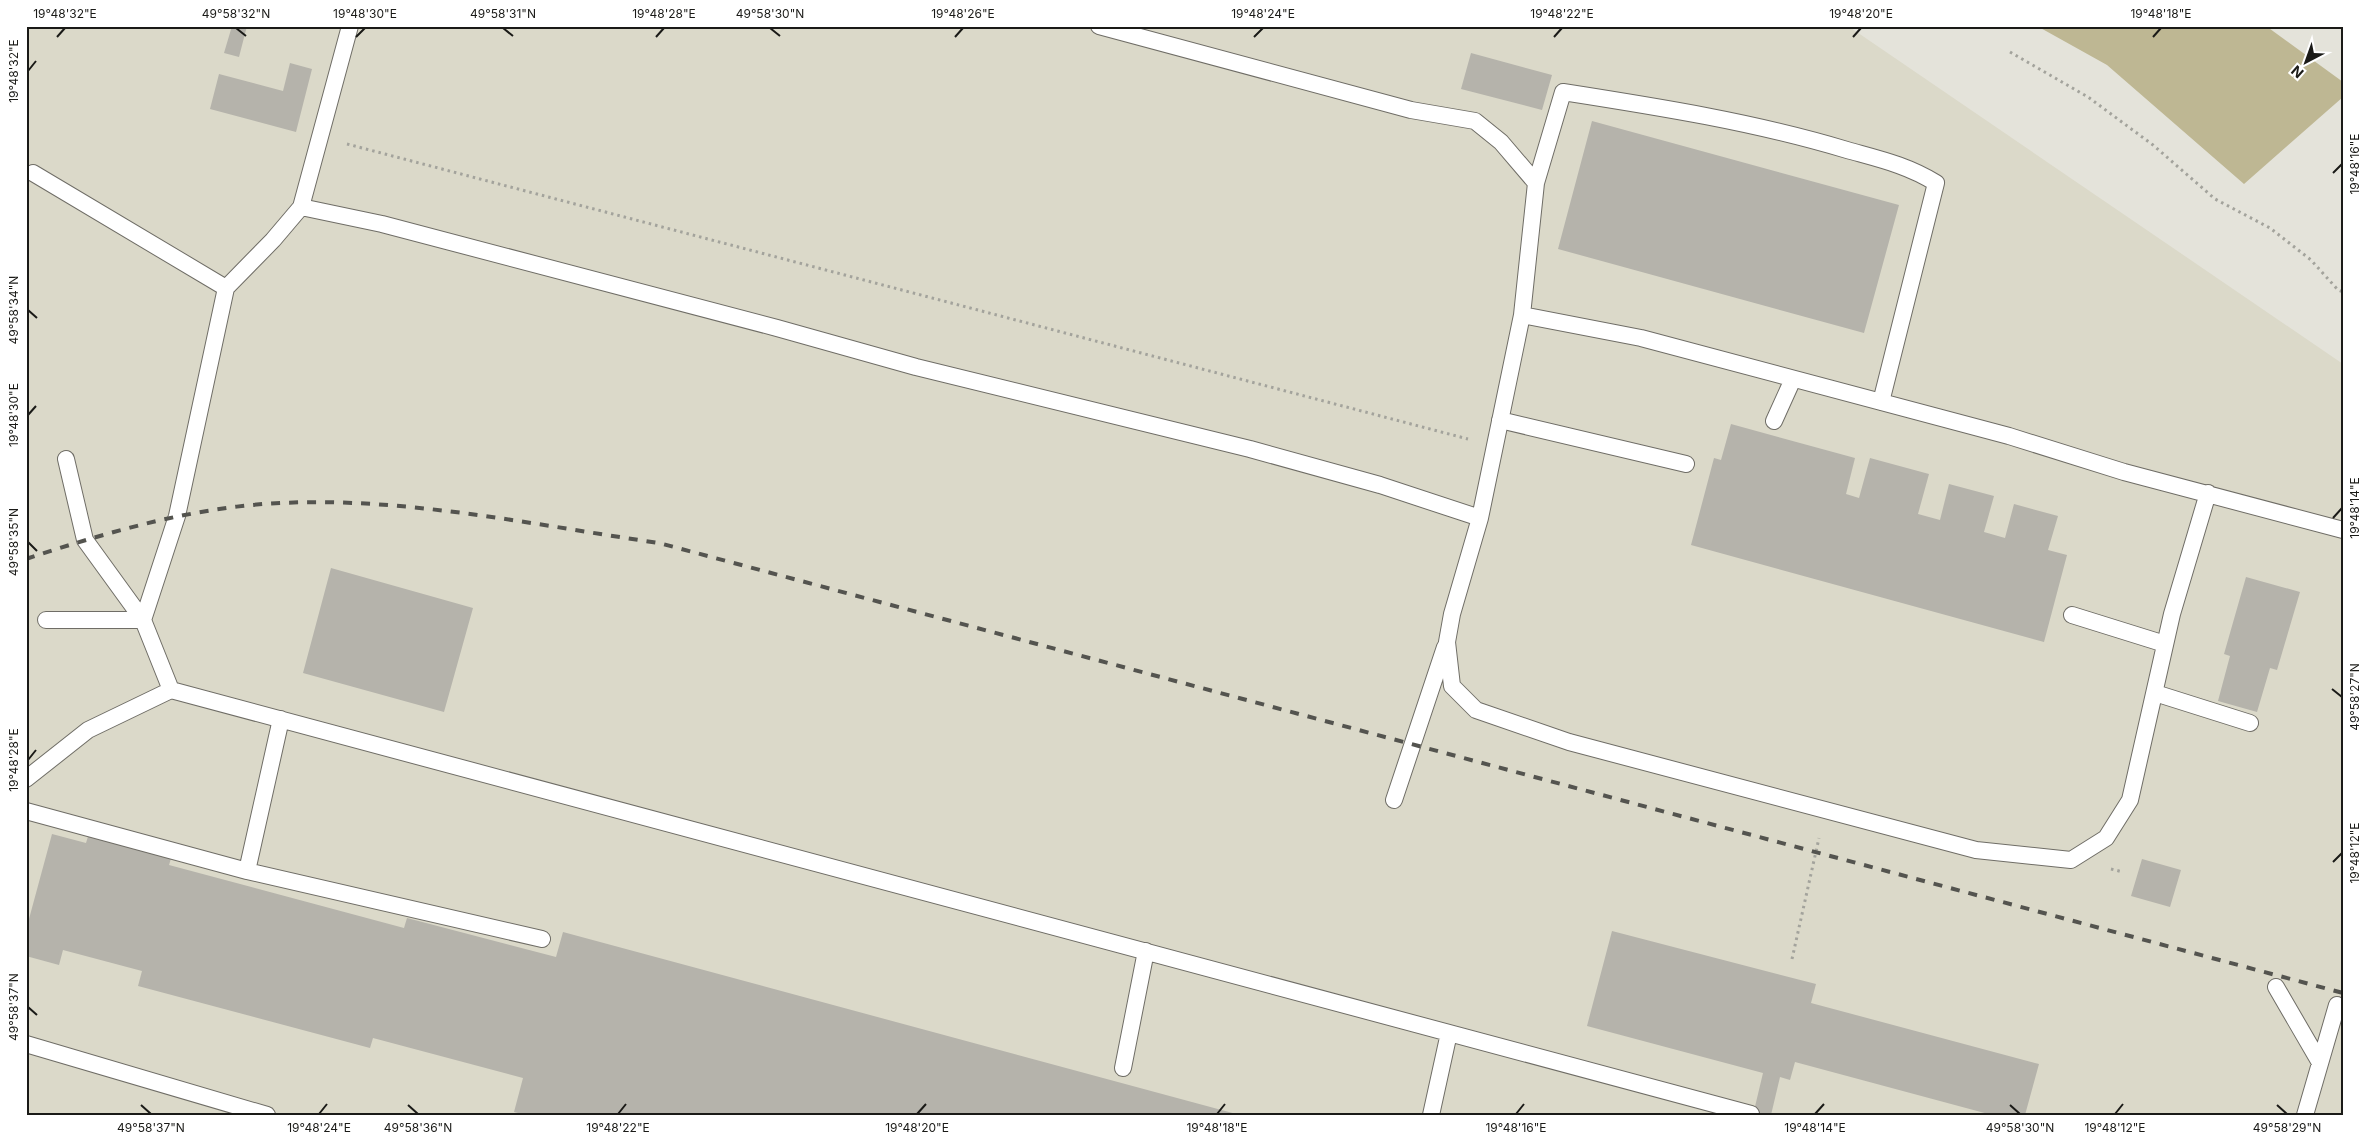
<svg xmlns="http://www.w3.org/2000/svg" width="2369" height="1141" font-family="Inter,sans-serif">
<style>
.built{fill:#dbd9c9}
.green{fill:#beb793}
.building{fill:#b5b3ab}
.lines{fill:none;stroke-linecap:round;stroke-linejoin:round}
.service-casing{stroke:#6f6d66;stroke-width:18}
.path{stroke:#a3a39c;stroke-width:3;stroke-dasharray:2.5 4;stroke-linecap:butt}
.service{stroke:#fff;stroke-width:16}
.rail{stroke:#54544f;stroke-width:4;stroke-dasharray:9 9;stroke-linecap:butt}
.ticks{fill:none;stroke:#1a1a17;stroke-width:2}
.neatline{fill:none;stroke:#1a1a17;stroke-width:2}
.ticks-label{font-size:12px;text-anchor:middle;fill:#1a1a17}
</style>
<rect width="100%" height="100%" fill="#e4e3da"/>
<path class="built" d="M26,26H1848L2343,364V1115H26Z"/>
<path class="green" d="M2037,26H2266L2343,82V97L2244,184L2107,65Z"/>
<path class="building" d="M232,26H247L239,57L224,53Z
M1471,53L1552,75L1542,110L1461,89Z
M290,63L312,69L296,132L210,109L219,74L283,91Z
M1592,121L1899,205L1864,333L1558,249Z
M1731,424L1855,458L1846,494L1859,498L1870,458L1929,474L1918,514L1940,520L1949,484L1994,496L1984,532L2005,538L2014,504L2058,516L2048,550L2067,555L2044,642L1691,545L1714,458L1721,460Z
M331,568L473,608L444,712L303,673Z
M2246,577L2300,592L2277,670L2270,668L2257,712L2218,701L2230,656L2224,654Z
M90,830L173,852L169,865L404,928L407,918L556,957L563,932L1240,1115H526L514,1112L523,1078L373,1038L370,1048L138,986L142,971L63,950L59,965L26,956V930L52,834L86,843Z
M2142,859L2181,870L2170,907L2131,896Z
M1612,931L1816,984L1811,1003L2039,1064L2025,1115H1992L1795,1062L1790,1080L1780,1077L1771,1115H1753L1763,1073L1587,1026Z"/>
<g class="lines">
<g class="service-casing">
<path id="service" d="M1099,26L1411,110L1475,121L1501,142L1536,183L1522,315L1480,518L1452,614L1447,642L1452,686L1476,710L1569,742L1976,850L2071,860L2106,838L2130,800L2172,614L2208,493
M33,173L226,288
M1536,183L1563,92C1659,107 1754,122 1847,150C1879,159 1907,165 1936,183L1881,402
M301,207L350,26
M1522,315L1641,338L2009,436L2124,472L2343,530
M1500,420L1686,464
M1774,421L1793,379
M2072,615L2165,644
M46,620H143L85,540L66,459
M171,690L143,620L177,516L226,288L273,240L301,207L382,224L777,328L916,367L1250,449L1380,485L1480,518
M2155,693L2250,723
M281,719L247,871L542,939
M26,779L88,730L171,690L1751,1114
M1394,800L1445,647
M26,811L247,871
M2276,987L2319,1061
M26,1044L267,1115
M1123,1068L1146,951
M1431,1115L1449,1033
M2305,1115L2337,1005"/>
</g>
<path class="path" d="M2010,52L2088,97L2153,145L2215,199L2270,228L2311,260L2338,290L2343,292
M347,144L1468,439
M2111,869L2123,872
M1792,959L1819,838"/>
<use href="#service" class="service"/>
<path class="rail" d="M26,559C108,532 193,507 280,503C407,497 534,525 659,543L2343,993"/>
</g>
<path class="ticks" d="M236,28L246,36M503,28L513,36M770,28L780,36M57,37L65,28M356,37L365,28M656,37L664,28M955,37L963,28M1254,37L1263,28M1554,37L1562,28M1853,37L1861,28M2153,37L2161,28M28,71L36,61M2333,173L2342,164M28,310L37,318M28,415L36,406M2333,518L2342,508M28,542L37,551M2332,689L2342,697M28,760L36,750M2333,862L2342,853M28,1007L37,1015M141,1105L151,1114M408,1105L418,1114M2010,1105L2020,1114M2277,1105L2287,1114M319,1114L327,1104M618,1114L626,1104M917,1114L926,1104M1217,1114L1225,1104M1516,1114L1524,1104M1815,1114L1824,1104M2115,1114L2123,1104"/>
<rect width="2369" height="1141" fill="none" stroke="#ffffff" stroke-width="55"/>
<g transform="translate(2306 62) rotate(221)" stroke="#ffffff" stroke-width="4" paint-order="stroke">
<path d="M0-4L9 19L0 12L-9 19Z" fill="#1a1a17"/>
<text y="-8" font-size="14" font-weight="bold" text-anchor="middle" fill="#1a1a17">N</text>
</g>
<rect x="28" y="28" width="2314" height="1086" class="neatline"/>
<g class="ticks-label">
<text x="65" y="18">19°48'32"E</text>
<text x="236" y="18">49°58'32"N</text>
<text x="365" y="18">19°48'30"E</text>
<text x="503" y="18">49°58'31"N</text>
<text x="664" y="18">19°48'28"E</text>
<text x="770" y="18">49°58'30"N</text>
<text x="963" y="18">19°48'26"E</text>
<text x="1263" y="18">19°48'24"E</text>
<text x="1562" y="18">19°48'22"E</text>
<text x="1861" y="18">19°48'20"E</text>
<text x="2161" y="18">19°48'18"E</text>
<text transform="translate(14 71) rotate(-90)" y="4">19°48'32"E</text>
<text transform="translate(2355 164) rotate(-90)" y="4">19°48'16"E</text>
<text transform="translate(14 310) rotate(-90)" y="4">49°58'34"N</text>
<text transform="translate(14 415) rotate(-90)" y="4">19°48'30"E</text>
<text transform="translate(2355 508) rotate(-90)" y="4">19°48'14"E</text>
<text transform="translate(14 542) rotate(-90)" y="4">49°58'35"N</text>
<text transform="translate(2355 697) rotate(-90)" y="4">49°58'27"N</text>
<text transform="translate(14 760) rotate(-90)" y="4">19°48'28"E</text>
<text transform="translate(2355 853) rotate(-90)" y="4">19°48'12"E</text>
<text transform="translate(14 1007) rotate(-90)" y="4">49°58'37"N</text>
<text x="151" y="1132">49°58'37"N</text>
<text x="319" y="1132">19°48'24"E</text>
<text x="418" y="1132">49°58'36"N</text>
<text x="618" y="1132">19°48'22"E</text>
<text x="917" y="1132">19°48'20"E</text>
<text x="1217" y="1132">19°48'18"E</text>
<text x="1516" y="1132">19°48'16"E</text>
<text x="1815" y="1132">19°48'14"E</text>
<text x="2020" y="1132">49°58'30"N</text>
<text x="2115" y="1132">19°48'12"E</text>
<text x="2287" y="1132">49°58'29"N</text>
</g>
</svg>
